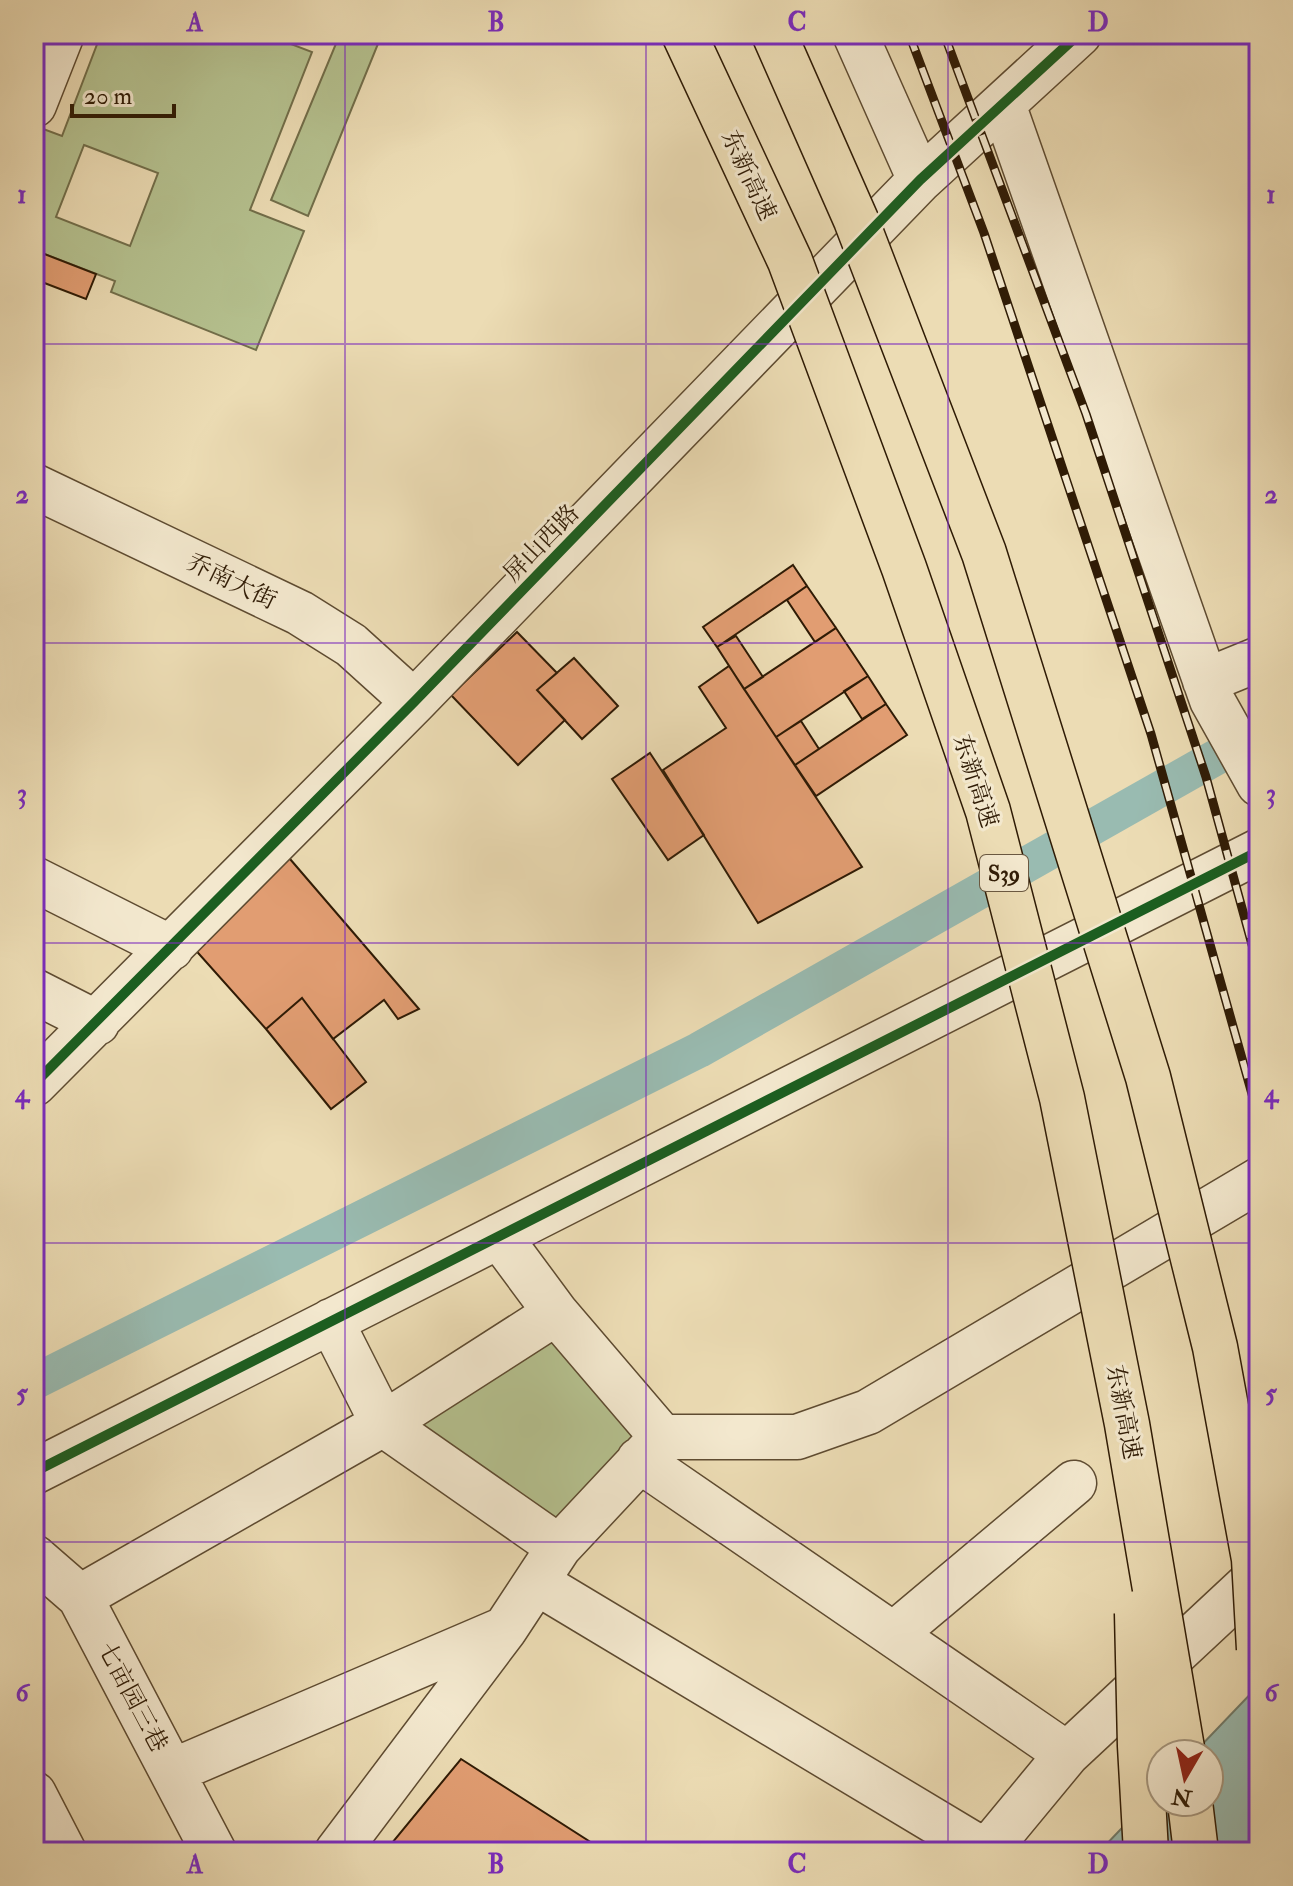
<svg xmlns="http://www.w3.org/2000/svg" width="1293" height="1886" font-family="'IM FELL Double Pica','Noto Serif SC',serif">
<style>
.green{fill:#b5c18f;stroke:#726e4a;stroke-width:2;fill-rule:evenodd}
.water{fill:#99bbb1;stroke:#6f7b6c;stroke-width:2}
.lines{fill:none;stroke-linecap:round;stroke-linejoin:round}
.canal{stroke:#99bbb1;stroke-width:36}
.building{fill:#e19d72;stroke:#2f1b05;stroke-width:2}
.minor-casing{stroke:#5e4b31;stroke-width:47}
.highway-casing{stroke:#2f1b05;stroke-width:47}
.minor{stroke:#f3e8ce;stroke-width:44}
.highway{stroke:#ecdcb4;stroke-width:44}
.rail-casing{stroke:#2f1b05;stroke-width:9}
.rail{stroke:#f3e8ce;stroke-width:6;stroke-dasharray:18;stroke-linecap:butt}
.highway-bridge-casing{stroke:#2f1b05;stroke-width:47;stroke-linecap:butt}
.highway-bridge{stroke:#ecdcb4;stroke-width:44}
.cycleway-casing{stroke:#f3e8ce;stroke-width:15}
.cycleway{stroke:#1b5e20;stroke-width:10}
.grid{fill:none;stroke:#7b2cbf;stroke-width:2;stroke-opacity:0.55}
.labels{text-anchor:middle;stroke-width:6;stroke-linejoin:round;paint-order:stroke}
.shield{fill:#f3e8ce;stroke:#6a5841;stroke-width:2}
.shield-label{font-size:22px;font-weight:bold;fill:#2f1b05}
.street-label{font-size:24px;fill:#2f1b05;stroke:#f3e8ce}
.neatline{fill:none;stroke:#7b2cbf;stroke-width:3}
.grid-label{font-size:26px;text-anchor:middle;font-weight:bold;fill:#7b2cbf}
</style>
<rect width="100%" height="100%" fill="#ecdcb4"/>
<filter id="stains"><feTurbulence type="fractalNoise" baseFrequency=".0025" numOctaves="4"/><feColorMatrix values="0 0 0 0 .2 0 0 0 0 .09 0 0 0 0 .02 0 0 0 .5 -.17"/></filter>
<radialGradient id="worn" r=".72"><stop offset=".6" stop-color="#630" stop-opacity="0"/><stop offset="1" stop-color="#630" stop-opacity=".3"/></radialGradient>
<path class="green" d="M101,34H265L312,52L250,210L304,231L256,350L111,292L115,281L34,250V136L38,127L62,136ZM84,145L158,173L130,246L56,217Z
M340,34H382L308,216L271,200Z
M555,1329L643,1434L555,1532L411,1428Z"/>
<path class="water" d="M1259,1685V1852H1099L1161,1787V1802H1209V1754H1193Z"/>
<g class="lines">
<path class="canal" d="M34,1382L699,1050L1259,733"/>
</g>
<path class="building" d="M34,250L96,274L86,299L34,279Z
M793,565L807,586L717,647L703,627Z
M807,586L836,628L815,642L787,600Z
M836,628L868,676L776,737L744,689Z
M517,632L557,673L537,690L565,720L518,765L451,695Z
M736,636L763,677L744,689L717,647Z
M574,658L618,706L582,739L537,690Z
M729,666L862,867L758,923L663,770L726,728L699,687Z
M868,676L886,704L862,719L844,691Z
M886,704L907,735L816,796L795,765Z
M801,721L819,749L795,765L776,737Z
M650,753L704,835L668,860L612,779Z
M284,852L419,1009L398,1019L384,1000L333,1039L302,998L266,1029L191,945Z
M302,998L366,1082L331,1109L266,1029Z
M461,1759L606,1852H391L387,1849Z"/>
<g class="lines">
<g class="minor-casing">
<path id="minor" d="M855,34L920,180
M1003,104L1212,700L1259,784
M34,105L62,34
M34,486L300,613L351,645L414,702
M1205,681L1259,659
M34,879L171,948
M34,991L97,1023
M34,1084L414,702L920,180L1079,34
M499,1236L556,1313L662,1437
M331,1321L383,1424L559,1547
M639,1460L1067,1754
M34,1472L1259,851
M34,1557L80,1597L214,1852
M536,1582L986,1852
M80,1597L383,1424L556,1313
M894,1634L1074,1483
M173,1771L502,1630
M34,1794L64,1852
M337,1852L505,1629L559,1547L662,1437H797L868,1412L1259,1180
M986,1852L1067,1754L1259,1575"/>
</g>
<g class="highway-casing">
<path id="highway" d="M1190,1802L1196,1852"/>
</g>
<use href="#minor" class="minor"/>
<use href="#highway" class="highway"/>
<g class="rail-casing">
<path id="rail" d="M909,34L984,233L1151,734L1259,1119
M944,34L1086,414L1206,777L1259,970"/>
</g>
<use href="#rail" class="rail"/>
<g class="highway-bridge-casing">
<path id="highway-bridge" d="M684,34L790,261L904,568L988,811L1062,1098L1127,1424L1183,1754
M774,34L856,220L984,553L1148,1077L1215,1347L1254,1559L1259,1649
M1137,1613L1140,1746L1146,1852"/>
</g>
<use href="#highway-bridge" class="highway-bridge"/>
<g class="cycleway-casing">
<path id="cycleway" d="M34,1084L414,702L920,180L1079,34
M34,1472L1259,851"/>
</g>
<use href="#cycleway" class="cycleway"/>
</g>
<path class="grid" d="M345,34V1852M646,34V1852M948,34V1852M34,344H1259M34,643H1259M34,943H1259M34,1243H1259M34,1542H1259"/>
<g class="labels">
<rect class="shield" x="980" y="855" width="48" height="36" rx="6"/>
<g class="shield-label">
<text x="1004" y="881">S39</text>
</g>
<g class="street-label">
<text transform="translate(749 175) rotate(65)" y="8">东新高速</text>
<text transform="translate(541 543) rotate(-46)" y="8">屏山西路</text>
<text transform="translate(232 581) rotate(26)" y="8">乔南大街</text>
<text transform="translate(976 781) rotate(72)" y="8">东新高速</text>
<text transform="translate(1124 1412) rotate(79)" y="8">东新高速</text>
<text transform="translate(133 1697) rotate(62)" y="8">七亩园三巷</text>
</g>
</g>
<rect width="1293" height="1886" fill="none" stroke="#ecdcb4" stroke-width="88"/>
<g transform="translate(1185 1778) rotate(189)"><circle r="38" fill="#f3e8ce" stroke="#a5967e" stroke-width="2"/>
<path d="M0-6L14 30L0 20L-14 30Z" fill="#8f2418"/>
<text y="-12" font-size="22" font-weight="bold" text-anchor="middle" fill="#2f1b05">N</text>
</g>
<path d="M72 104v12h102v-12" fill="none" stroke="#2f1b05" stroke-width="4"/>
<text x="84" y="104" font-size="24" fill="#2f1b05" stroke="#f3e8ce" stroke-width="6" paint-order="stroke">20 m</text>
<rect x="44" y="44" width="1205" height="1798" class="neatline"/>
<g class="grid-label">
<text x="195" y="31">A</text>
<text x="496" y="31">B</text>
<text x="797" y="31">C</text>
<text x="1098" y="31">D</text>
<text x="22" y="203">1</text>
<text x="1271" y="203">1</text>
<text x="22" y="503">2</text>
<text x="1271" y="503">2</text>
<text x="22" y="802">3</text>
<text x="1271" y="802">3</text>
<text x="22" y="1102">4</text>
<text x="1271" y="1102">4</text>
<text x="22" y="1402">5</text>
<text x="1271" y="1402">5</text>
<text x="22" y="1701">6</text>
<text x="1271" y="1701">6</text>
<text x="195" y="1873">A</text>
<text x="496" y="1873">B</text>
<text x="797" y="1873">C</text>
<text x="1098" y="1873">D</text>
</g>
<rect width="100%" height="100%" filter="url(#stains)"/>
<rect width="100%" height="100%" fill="url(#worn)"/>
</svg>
